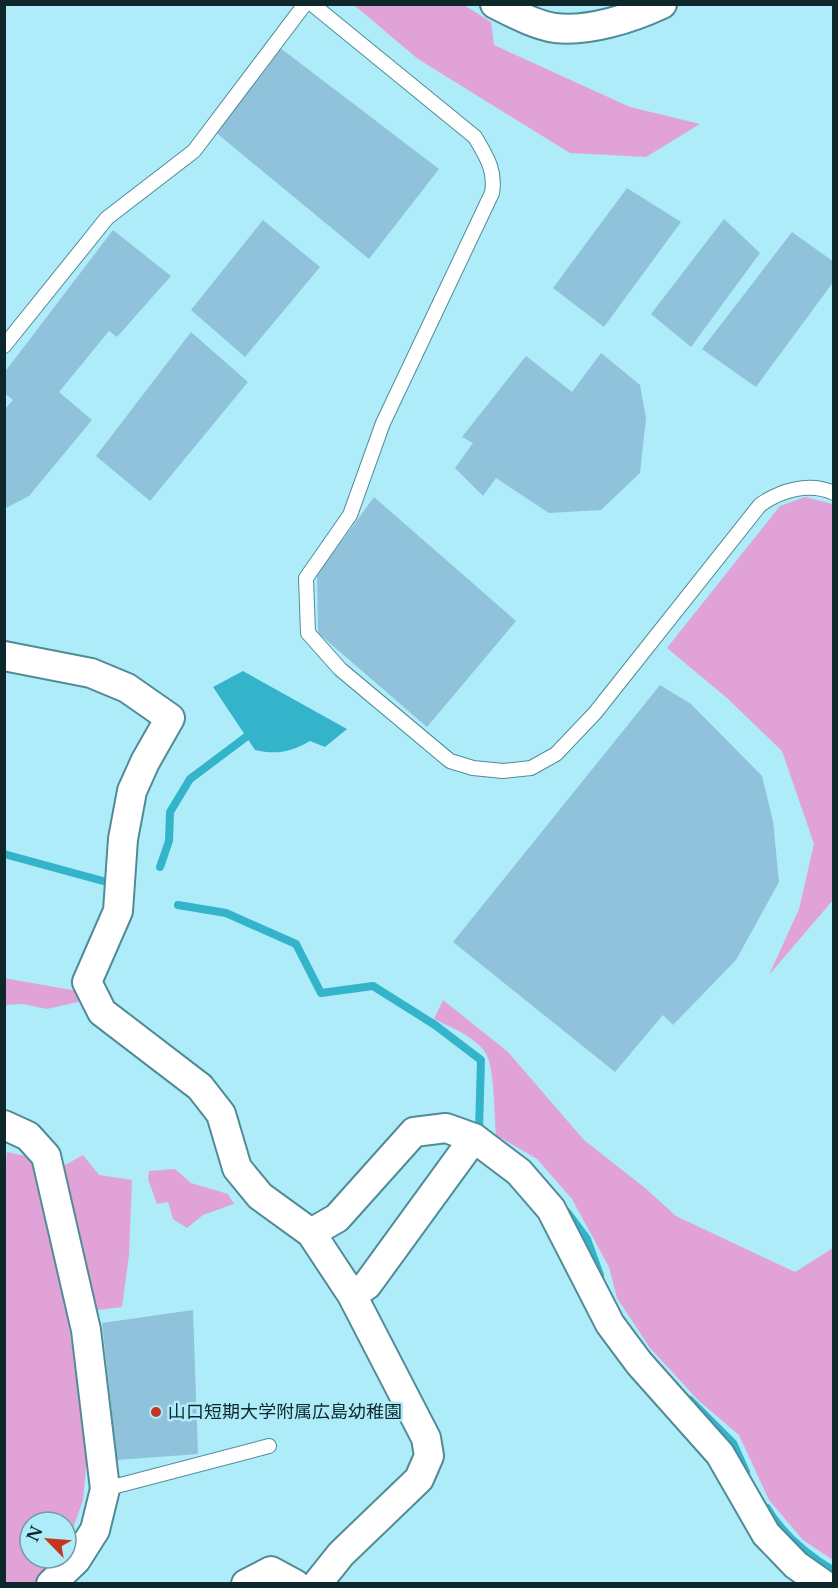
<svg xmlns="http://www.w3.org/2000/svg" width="838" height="1588" font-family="'Libre Baskerville','Noto Sans JP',serif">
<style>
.green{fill:#e1a3d7}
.water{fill:#34b4ca}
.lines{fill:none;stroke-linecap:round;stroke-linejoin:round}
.stream{stroke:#34b4ca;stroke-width:8}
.building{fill:#90c2dc}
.lane-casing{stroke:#508b97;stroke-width:16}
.street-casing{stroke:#508b97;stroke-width:32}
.lane{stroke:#fff;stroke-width:14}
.street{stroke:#fff;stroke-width:28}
.poi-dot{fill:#c2371e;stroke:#afecf9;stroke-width:2}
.labels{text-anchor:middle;stroke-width:5;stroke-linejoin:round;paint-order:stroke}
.poi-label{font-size:18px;fill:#0e272c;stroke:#afecf9;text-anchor:start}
</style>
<rect width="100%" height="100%" fill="#afecf9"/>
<path class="green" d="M354,5H464L491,22L494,45L630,107L700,124L646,157L570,153L418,59Z
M805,497L833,504V900L769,975L799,909L814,844L782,751L727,698L667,648L780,506Z
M4,978L83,992L78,1002L47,1009L23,1004L5,1005Z
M443,1000L508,1052L584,1140L645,1188L676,1216L795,1272L833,1248V1560L803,1540L769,1500L739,1435L698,1400L650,1348L617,1298L609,1267L572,1199L537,1159L496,1135C494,1115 495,1067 485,1052C474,1036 450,1027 434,1019Z
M7,1152L34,1158L47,1191L88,1446L83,1500L66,1548V1522H30V1558H58L35,1583L5,1584L4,1188Z
M83,1155L99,1175L132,1180L129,1255L122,1307L98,1310L89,1293L56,1170Z
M175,1169L191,1183L228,1194L234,1204L203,1215L187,1228L173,1219L168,1202L157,1204L148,1179L149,1171Z"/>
<path class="water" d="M243,671L347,729L325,747L310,741C291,752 276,755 255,750L213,687Z"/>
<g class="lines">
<path class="stream" d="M4,854L114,884
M160,867L169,841L170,812L190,779L246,737
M178,905L226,913L296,944L321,993L373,986L435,1025L481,1060L479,1130
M567,1212L587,1239L600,1275
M690,1400L733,1443L746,1472
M767,1508C783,1535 807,1555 834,1571"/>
</g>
<path class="building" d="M279,47L439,169L369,259L214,131Z
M627,188L681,222L604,327L553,288Z
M724,219L760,253L691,347L651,314Z
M263,220L320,267L245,357L191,310Z
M113,230L171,276L117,337L109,331L59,392L92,420L29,496L4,509V410L13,400L4,393V373Z
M792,232L834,262V281L756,387L702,349Z
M191,332L248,382L150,501L96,456Z
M601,353L640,385L646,418L640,473L601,510L549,513L496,478L483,496L455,468L473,443L462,437L526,356L572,392Z
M374,497L516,621L427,727L318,633L317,575Z
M660,685L691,704L762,776L773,821L779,882L736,960L673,1025L663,1015L615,1072L453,942Z
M193,1310L198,1454L117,1460L102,1323Z"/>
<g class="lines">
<g class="lane-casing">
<path id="lane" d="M312,4L475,137C486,156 496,170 492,193L383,423L350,515L306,578L308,633L340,669L450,761L473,768L503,771L531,768L556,754L595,713L760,505C781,490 809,482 834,493
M4,346L107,218L194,151L305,4
M105,1489L269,1446"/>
</g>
<g class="street-casing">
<path id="street" d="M495,4C513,13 535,25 555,28C589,32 632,18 662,4
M4,656L91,673L127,688L170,718L145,762L132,791L123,839L118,911L87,982L102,1012L200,1087L221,1114L237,1168L260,1196L311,1233L352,1295L426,1438L429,1456L419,1479L341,1554L317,1584
M4,1125L28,1136L46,1156L86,1330L105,1489L95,1530L76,1560L51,1584
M311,1233L337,1218L414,1132L446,1128L474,1138L519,1172L551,1209L610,1324L639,1363L720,1454L766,1534L796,1565L823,1584
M352,1295L367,1285L474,1138
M246,1584L271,1571L295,1584"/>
</g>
<use href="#lane" class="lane"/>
<use href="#street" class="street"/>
</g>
<circle class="poi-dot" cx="156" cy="1412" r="6"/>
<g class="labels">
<g class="poi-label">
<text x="168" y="1418">山口短期大学附属広島幼稚園</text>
</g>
</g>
<rect width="838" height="1588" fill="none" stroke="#0e272c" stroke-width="12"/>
<g transform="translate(48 1540) rotate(295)"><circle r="28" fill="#afecf9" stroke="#6f9da7" stroke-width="1.5"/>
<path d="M0-4.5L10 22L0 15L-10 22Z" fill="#c2371e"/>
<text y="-9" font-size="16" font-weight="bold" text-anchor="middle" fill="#0e272c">N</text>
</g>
</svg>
